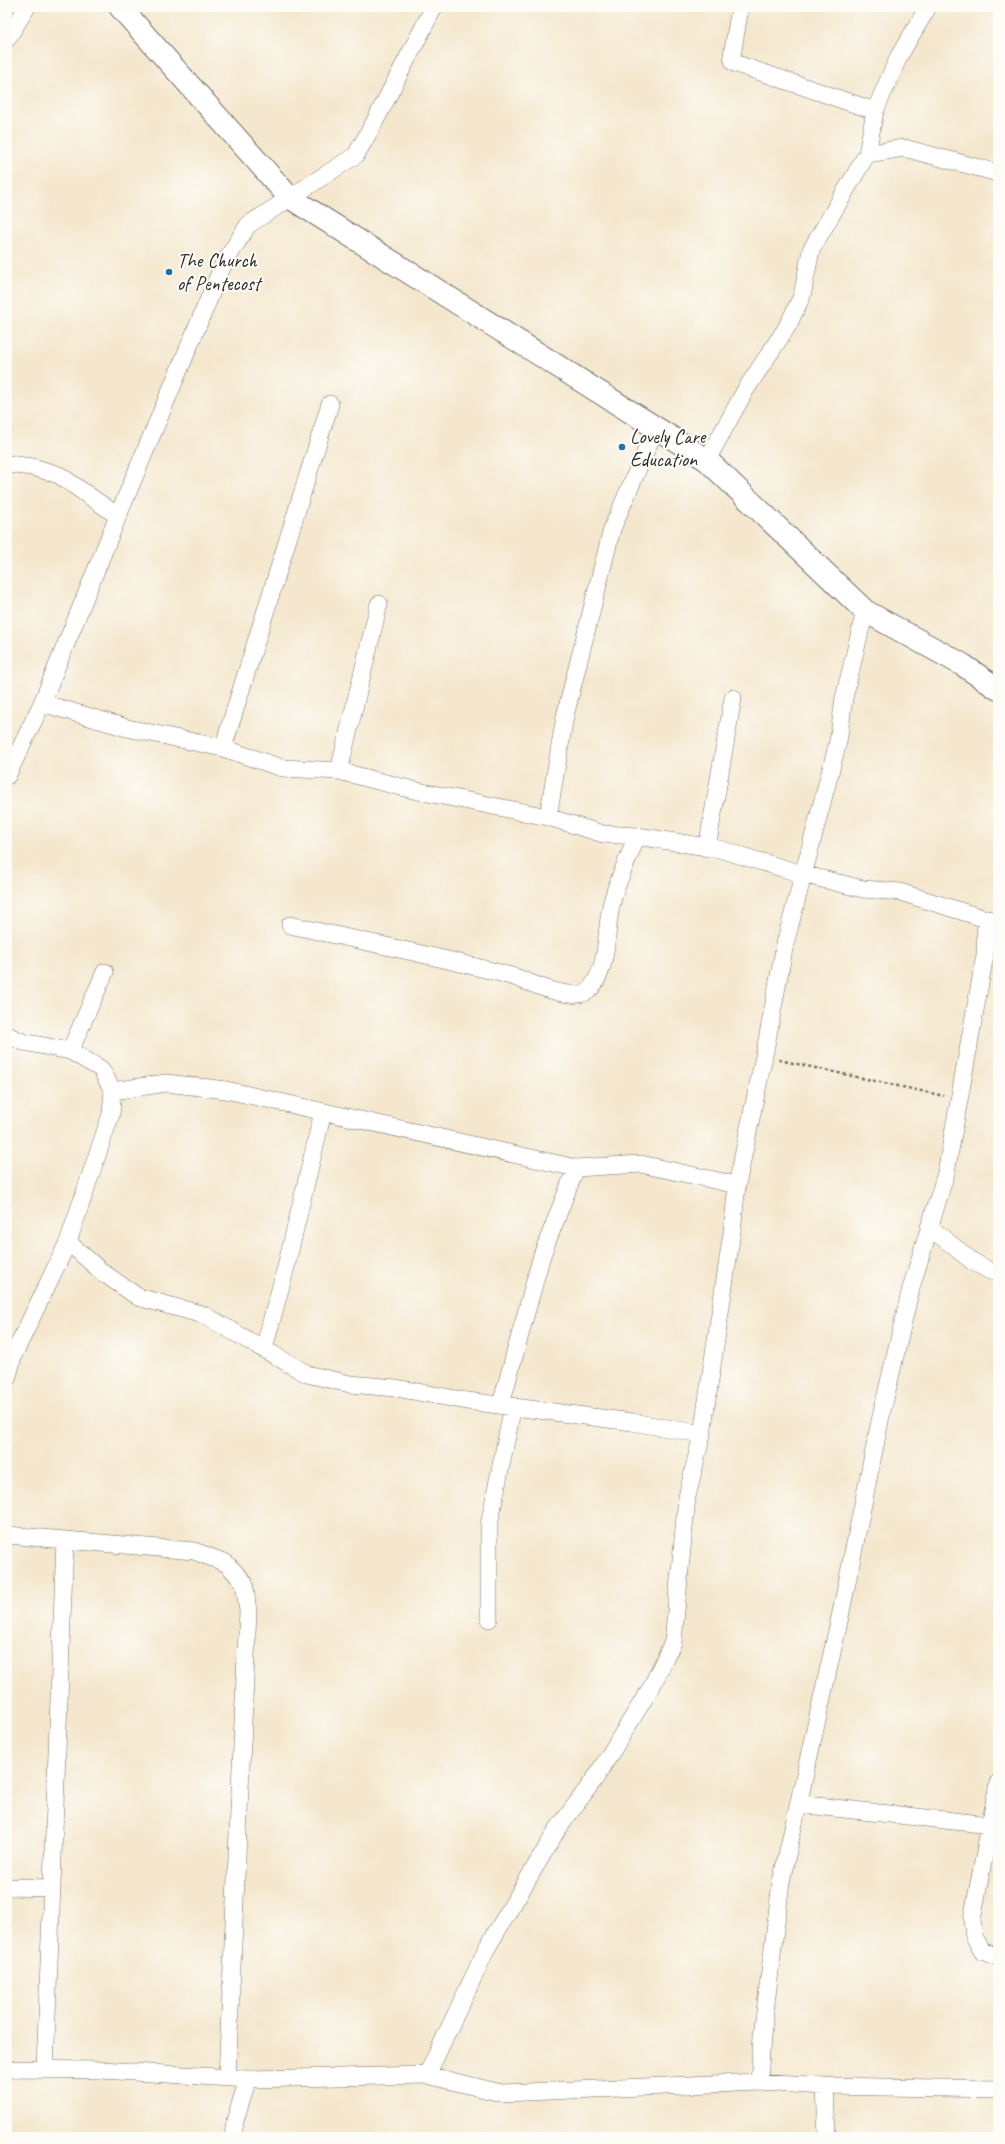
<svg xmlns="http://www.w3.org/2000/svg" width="1005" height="2144" font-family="Caveat,sans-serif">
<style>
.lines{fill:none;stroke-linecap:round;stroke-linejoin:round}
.street-casing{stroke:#716d64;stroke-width:18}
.secondary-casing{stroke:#716d64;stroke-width:24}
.path{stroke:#716d64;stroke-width:2.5;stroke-dasharray:3 3;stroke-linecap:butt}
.street{stroke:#fff;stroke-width:17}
.secondary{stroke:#fff;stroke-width:22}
.poi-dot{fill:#1f6fb2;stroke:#fdfcf7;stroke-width:1.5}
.labels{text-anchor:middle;stroke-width:4;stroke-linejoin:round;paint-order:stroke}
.poi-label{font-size:20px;fill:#2b2b2b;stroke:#fdfcf7;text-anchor:start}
</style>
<rect width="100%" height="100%" fill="#fdfcf7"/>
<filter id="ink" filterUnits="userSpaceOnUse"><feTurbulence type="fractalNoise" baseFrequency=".025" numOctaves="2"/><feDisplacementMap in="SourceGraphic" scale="8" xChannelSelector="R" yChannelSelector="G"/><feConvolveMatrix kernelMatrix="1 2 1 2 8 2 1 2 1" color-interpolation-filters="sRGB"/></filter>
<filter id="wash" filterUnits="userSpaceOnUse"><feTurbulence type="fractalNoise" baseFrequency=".012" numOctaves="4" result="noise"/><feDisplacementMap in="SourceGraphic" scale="16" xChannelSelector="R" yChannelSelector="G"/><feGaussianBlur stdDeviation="0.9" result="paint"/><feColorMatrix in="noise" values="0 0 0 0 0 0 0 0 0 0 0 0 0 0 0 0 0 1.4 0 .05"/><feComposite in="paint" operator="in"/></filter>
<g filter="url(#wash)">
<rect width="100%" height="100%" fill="#f4e7cd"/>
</g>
<g filter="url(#ink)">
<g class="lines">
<g class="street-casing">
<path id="street" d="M740,7L732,56L734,63L875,111
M7,39L27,7
M867,154L904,148L998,173
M707,460L746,389L787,327L802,296L811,250L867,154L875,111L899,56L928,7
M7,464L33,467L59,475L118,516
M42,703L127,728L223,748L282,768L339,771L413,790L548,817L603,834L637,836L719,849L802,874L863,889L900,892L986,919L997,920
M223,748L330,404
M339,771L379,604
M7,776L42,703L118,516L223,265L248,225L356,155L374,123L434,7
M548,817L565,716L612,529L656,427
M707,848L733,698
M290,925C364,942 439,956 511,976C529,981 576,1006 591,988C611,963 604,927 613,898C619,877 629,857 637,836
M7,1035L23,1042L70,1051L101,1069L113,1091L111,1114L68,1242L14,1354L7,1379
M70,1051L105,972
M113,1091L166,1083L226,1090L576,1168L641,1164L737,1185
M929,1227L972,1261L990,1271
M68,1242L102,1272L138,1297L204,1315L307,1374L350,1384L396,1388L467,1401L632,1422L702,1434
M264,1348L285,1271L323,1112
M501,1404L542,1255L576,1168
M7,1535L194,1551L226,1563L244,1582L248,1611L227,2078
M489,1619V1525L513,1406
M998,1783L972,1920L974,1936L982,1951L998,1957
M798,1804L990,1825
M7,1887L51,1888
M7,2069L101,2070L248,2079L427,2075L501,2093L759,2082L825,2086L998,2089
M45,2069L65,1541
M427,2075L488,1946L557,1830L596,1777L652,1686L673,1642L687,1497L702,1434L732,1232L737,1185L764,1056L785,944L838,742L844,698L865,611
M759,2082L762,2036L781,1882L840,1617L881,1416L911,1288L946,1173L985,955L986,919
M825,2086L827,2137
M233,2137L235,2121L248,2079"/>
</g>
<g class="secondary-casing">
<path id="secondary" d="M120,7L289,197L707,460L865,611L963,665L998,689"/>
</g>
<path class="path" d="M779,1060L944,1096"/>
<use href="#street" class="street"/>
<use href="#secondary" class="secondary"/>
</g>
</g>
<g class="poi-dot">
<circle cx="169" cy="272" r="4"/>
<circle cx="622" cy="447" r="4"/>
</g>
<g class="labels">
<g class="poi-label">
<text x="177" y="267">The Church<tspan x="177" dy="23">of Pentecost</tspan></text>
<text x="630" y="443">Lovely Care<tspan x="630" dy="23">Education</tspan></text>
</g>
</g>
<rect width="1005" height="2144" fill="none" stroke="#fdfcf7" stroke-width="24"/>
</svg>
